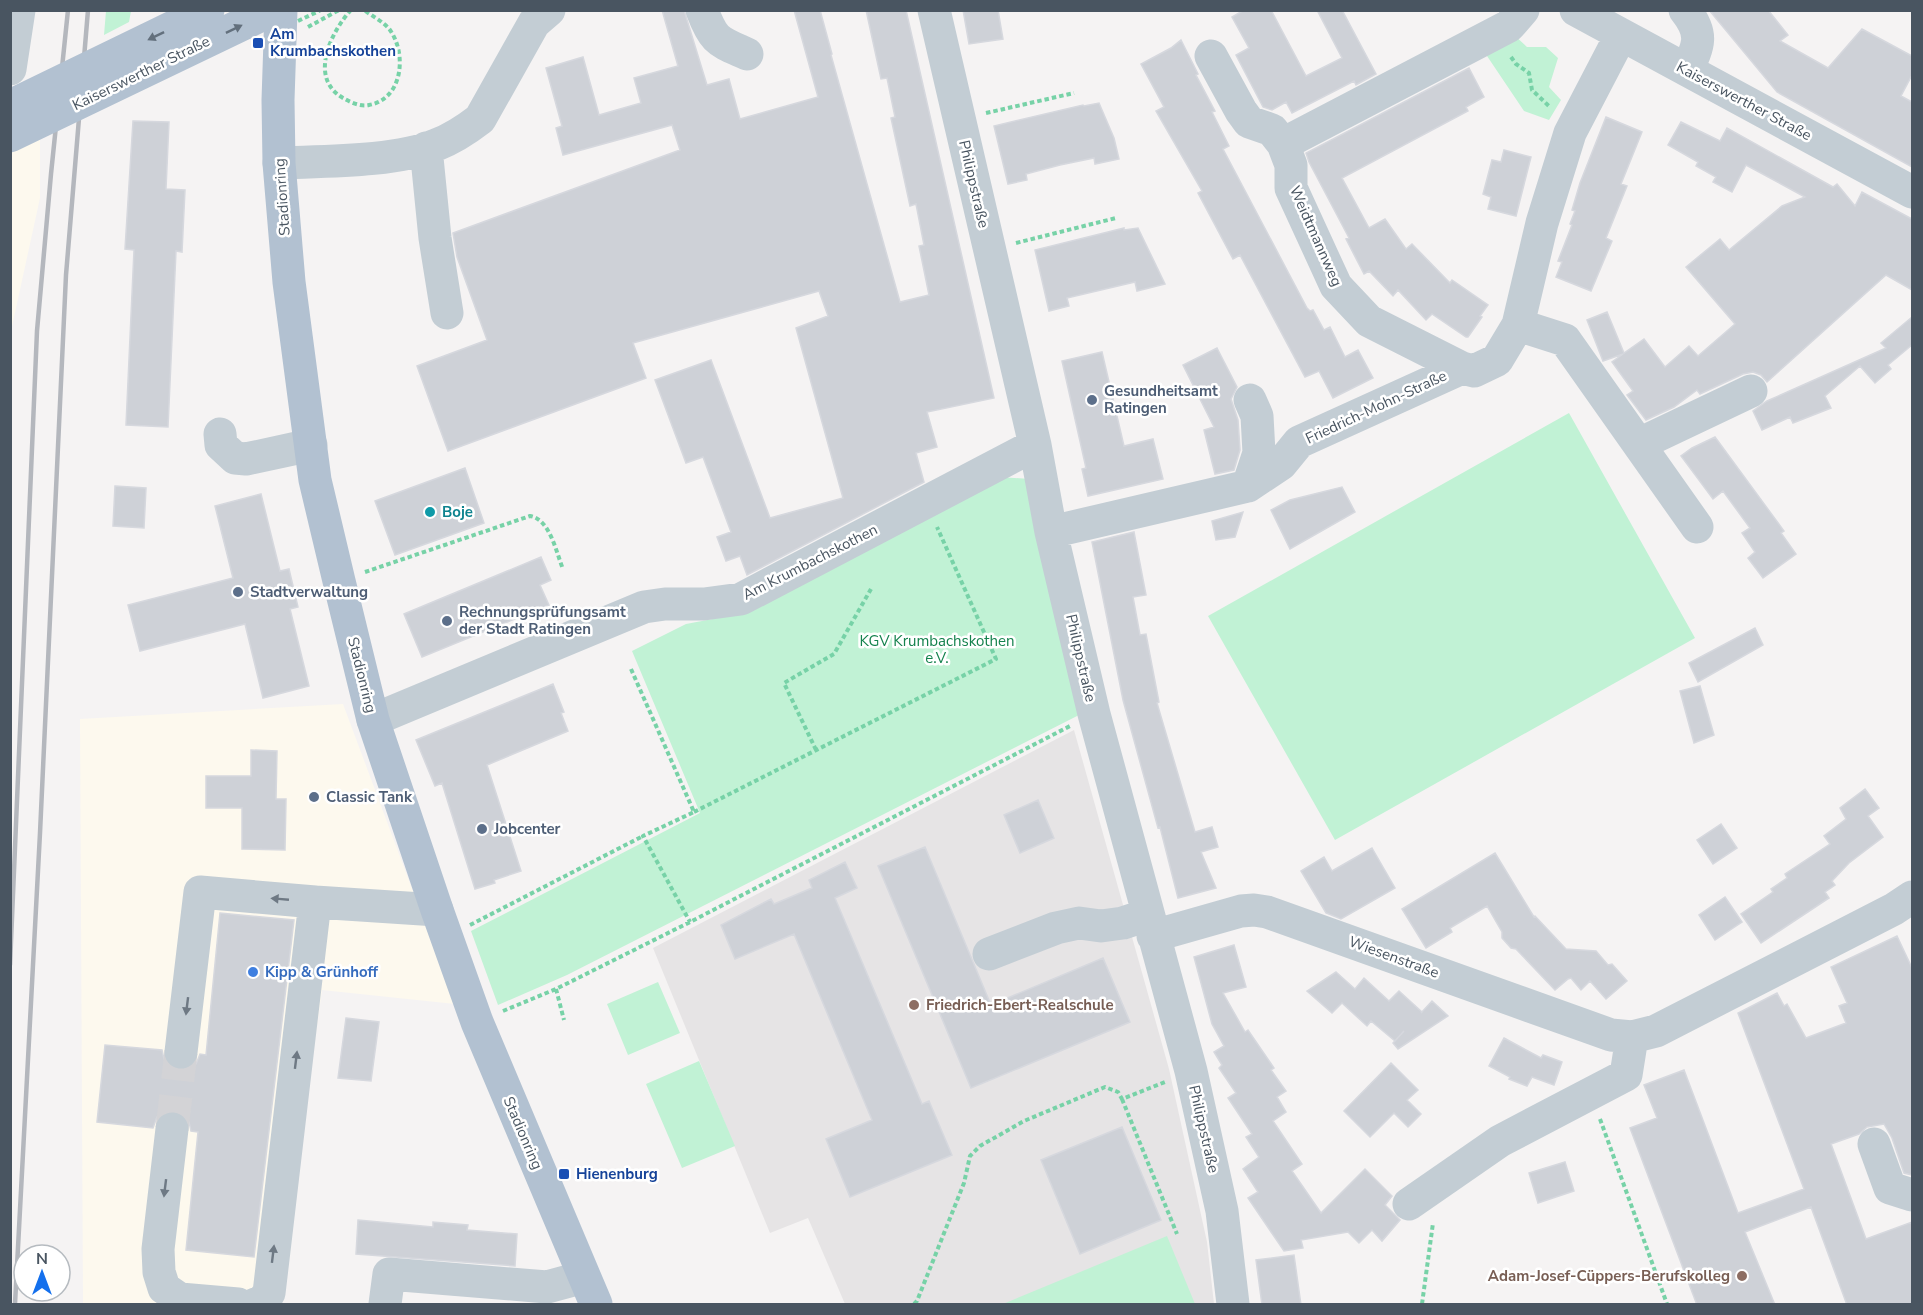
<svg xmlns="http://www.w3.org/2000/svg" width="1923" height="1315" font-family="'Nunito Sans',sans-serif">
<style>
.commercial{fill:#fdf9ee}
.education{fill:#e6e4e5}
.green{fill:#c1f2d5}
.building{fill:#ced1d7;stroke:#d6d8de;stroke-width:1.5}
.lines{fill:none;stroke-linecap:round;stroke-linejoin:round}
.minor-tunnel{stroke:#d3d3d6;stroke-width:33;stroke-dasharray:33 16;stroke-linecap:butt}
.path{stroke:#77d2a7;stroke-width:4;stroke-dasharray:4.5 3;stroke-linecap:butt}
.minor{stroke:#c3cdd4;stroke-width:33}
.major{stroke:#b2c1d1;stroke-width:33}
.rail{stroke:#b4b7bd;stroke-width:4.5}
.path-bridge{stroke:#77d2a7;stroke-width:4;stroke-dasharray:4.5 3;stroke-linecap:butt}
.major-bridge{stroke:#b2c1d1;stroke-width:33}
.oneway{fill:#63707d}
.oneway2{fill:#6e7984}
.transit-dot{fill:#1a4fb4;stroke:#fff;stroke-width:2}
.service-dot{fill:#5c6f8a;stroke:#fff;stroke-width:2}
.culture-dot{fill:#0f9aa8;stroke:#fff;stroke-width:2}
.shop-dot{fill:#3f7fe0;stroke:#fff;stroke-width:2}
.education-dot{fill:#8d6e63;stroke:#fff;stroke-width:2}
.labels{text-anchor:middle;stroke-width:5;stroke-linejoin:round;paint-order:stroke}
.transit-label{font-size:15px;font-weight:bold;fill:#164399;stroke:#fff;text-anchor:start}
.street-label{font-size:15px;fill:#495561;stroke:#fff}
.service-label{font-size:15px;font-weight:bold;fill:#4e5e75;stroke:#fff;text-anchor:start}
.culture-label{font-size:15px;font-weight:bold;fill:#0d838f;stroke:#fff;text-anchor:start}
.park-label{font-size:15px;fill:#14824d;stroke:#fff}
.shop-label{font-size:15px;font-weight:bold;fill:#366cbe;stroke:#fff;text-anchor:start}
.education-label{font-size:15px;font-weight:bold;fill:#785e54;stroke:#fff;text-anchor:start}
</style>
<rect width="100%" height="100%" fill="#f5f3f3"/>
<path class="commercial" d="M40,134V198L11,331V148Z
M343,704L455,1004L322,990L278,1304H83L80,719Z"/>
<path class="education" d="M1074,730L1169,1069L1207,1242L1214,1304H845L808,1218L770,1233L653,948Z"/>
<path class="green" d="M106,11H131L129,22L104,35Z
M1513,34L1527,47H1546L1558,58L1549,87L1561,100L1549,120L1524,111L1485,53Z
M1569,413L1695,638L1335,840L1208,616Z
M999,477L1030,479L1081,714L567,975L498,1005L471,931L700,813L632,651L686,624L739,614Z
M658,982L680,1033L628,1055L607,1004Z
M699,1061L735,1146L682,1168L646,1084Z
M1167,1236L1195,1304H1003Z"/>
<path class="building" d="M662,10H684L707,85L729,79L740,119L818,97L794,10H820L832,54L831,55L900,302L929,295L919,246L924,245L916,204L910,206L891,118L895,117L887,78L881,79L866,10H906L994,398L927,412L937,447L916,453L924,482L747,575L740,556L726,561L717,537L731,532L703,457L686,463L655,380L711,360L770,518L843,498L796,328L828,316L819,291L633,343L646,378L448,451L417,366L487,340L457,257L453,233L680,150L672,125L563,155L556,128L562,126L546,68L583,57L599,115L641,103L634,78L678,66Z
M963,10H998L1003,39L969,44Z
M1244,10H1271L1306,76L1342,58L1317,10H1342L1376,74L1356,85L1354,81L1292,113L1286,102L1272,110L1263,107L1236,55L1249,48L1232,17Z
M1709,10H1768L1788,35L1780,41L1828,68L1862,29L1912,56V75L1901,96L1912,102V167L1777,92Z
M1181,40L1198,74L1196,75L1215,111L1212,112L1229,146L1223,149L1307,308L1310,311L1313,310L1324,330L1330,327L1345,357L1358,350L1373,378L1333,398L1319,371L1305,377L1240,255L1233,259L1198,193L1202,191L1156,111L1164,107L1141,64L1171,48Z
M1469,68L1484,97L1466,107L1468,111L1342,178L1369,228L1385,219L1406,249L1412,244L1450,283L1452,280L1488,305L1480,316L1482,317L1468,337H1466L1432,314L1426,320L1398,290L1393,296L1369,271L1364,274L1346,239L1349,238L1309,162L1306,153Z
M1099,103L1114,138L1119,159L1095,164L1094,158L1060,165L1026,174L1027,180L1008,184L994,126L1083,105L1084,106Z
M1606,117L1642,132L1621,184L1627,186L1606,238L1612,241L1591,291L1556,277L1562,262L1558,261L1572,225L1570,224L1575,211L1572,210L1580,183Z
M133,121L169,122L166,189L185,190L182,252L176,251L168,427L126,425L134,250L125,249Z
M1681,122L1720,141L1727,128L1833,187L1837,184L1855,206L1862,192L1912,219V290L1886,275L1767,382L1761,375L1753,372L1743,374L1700,394L1697,390L1674,407L1646,420L1627,395L1633,391L1612,362L1623,354L1603,361L1587,320L1607,312L1624,353L1644,339L1665,367L1689,346L1698,356L1735,324L1686,267L1720,239L1729,250L1782,206L1805,197L1746,165L1732,192L1713,182L1716,177L1696,166L1698,162L1668,145Z
M1504,150L1531,157L1516,216L1488,209L1491,197L1483,194L1492,160L1501,162Z
M1124,228V230L1138,228L1165,284L1137,291L1135,282L1067,298L1069,306L1049,311L1035,250Z
M1912,317V345L1888,365L1891,369L1875,383L1860,366L1825,396L1831,408L1793,423L1790,417L1762,430L1753,411L1767,401L1886,348L1881,343Z
M1217,348L1237,387L1231,399L1238,420L1240,450L1234,470L1215,474L1204,430L1214,427L1183,365Z
M1102,352L1124,446L1153,439L1163,479L1088,496L1082,469L1086,468L1062,361Z
M1715,437L1784,531L1781,533L1796,554L1763,578L1748,558L1755,552L1742,533L1750,528L1723,491L1713,499L1681,456L1692,448Z
M465,468L484,523L395,555L375,501Z
M115,486L146,488L144,528L113,526Z
M1342,487L1355,512L1290,549L1271,510L1290,500Z
M261,494L280,571L289,569L298,607L290,609L309,686L263,698L245,624L140,651L128,605L233,578L215,506Z
M1243,512L1235,537L1216,540L1212,521Z
M1134,532L1146,595L1133,597L1140,635L1146,634L1159,702L1157,703L1195,832L1212,827L1218,847L1201,852L1216,888L1178,898L1160,827L1158,828L1123,700L1092,542Z
M541,557L551,580L540,585L549,605L422,657L404,614Z
M1755,628L1763,645L1698,682L1689,663Z
M553,684L564,712L561,713L568,731L487,765L521,871L494,880L495,883L475,889L442,783L435,786L416,740Z
M1700,686L1714,735L1694,743L1680,691Z
M251,750L277,751L276,799H286L285,850L242,849V808H206V776H251Z
M1865,789L1879,808L1868,816L1883,837L1849,863L1832,881L1835,885L1825,892L1829,898L1761,943L1741,914L1773,892L1771,889L1787,878L1785,874L1830,844L1824,836L1846,819L1840,808Z
M1038,800L1054,838L1020,853L1004,815Z
M1721,824L1737,848L1713,864L1697,840Z
M925,847L991,1005L1103,958L1130,1022L971,1088L878,866Z
M1372,848L1395,888L1341,919L1326,913L1301,871L1324,857L1332,871Z
M1495,853L1534,917L1535,916L1566,949L1596,951L1608,965L1612,964L1627,981L1606,999L1590,981L1581,990L1571,978L1568,979L1555,990L1516,949L1511,948L1502,938V932L1487,906L1450,928L1452,932L1426,948L1402,909Z
M845,862L857,888L835,898L922,1104L929,1101L952,1155L850,1197L826,1139L872,1120L794,934L735,959L721,925L771,899L774,904L812,888L809,880Z
M1725,897L1742,922L1715,940L1699,915Z
M220,913L294,920L254,1257L186,1250L198,1132L191,1131L189,1122L184,1114L175,1111L165,1112L157,1117L153,1128L97,1122L105,1045L162,1050L164,1059L169,1067L179,1071L188,1069L196,1064L200,1054L206,1055Z
M1897,936L1912,968V1175L1904,1173L1892,1138L1884,1124L1867,1127L1859,1134L1831,1144L1866,1239L1912,1222V1305H1847L1811,1207L1745,1232L1775,1305H1697L1630,1128L1657,1118L1644,1085L1684,1070L1738,1213L1804,1189L1738,1013L1777,993L1784,1006L1787,1004L1806,1038L1846,1023L1839,1006L1847,1003L1831,967Z
M1234,945L1246,987L1223,993L1245,1032L1248,1030L1274,1068L1271,1070L1286,1091L1277,1097L1286,1112L1273,1121L1302,1164L1292,1171L1321,1213L1365,1169L1392,1196L1385,1205L1400,1220L1382,1241L1372,1230L1359,1243L1348,1232L1301,1240L1303,1248L1284,1251L1248,1198L1258,1192L1243,1169L1259,1157L1246,1137L1252,1134L1228,1098L1236,1093L1219,1068L1222,1065L1214,1052L1224,1046L1212,1024L1194,957Z
M1336,972L1355,989L1364,978L1389,1001L1399,991L1422,1012L1421,1013L1432,1001L1448,1016L1398,1049L1393,1043L1404,1031L1395,1041L1371,1021L1367,1026L1342,1003L1332,1013L1307,991Z
M346,1018L379,1022L371,1081L338,1078Z
M1504,1038L1541,1058L1543,1055L1562,1062L1554,1085L1532,1077L1527,1086L1509,1079L1510,1077L1489,1066Z
M1391,1063L1418,1090L1407,1100L1421,1114L1408,1127L1394,1113L1370,1137L1344,1111Z
M1122,1127L1161,1220L1080,1254L1041,1160Z
M1565,1162L1574,1191L1538,1203L1529,1173Z
M358,1220L433,1227V1222L468,1225L467,1230L517,1234L515,1266L356,1254Z
M1294,1255L1301,1305H1262L1256,1260Z"/>
<g class="lines">
<path class="minor-tunnel" d="M172,1129L181,1052"/>
<path class="path" d="M351,10C331,32 308,78 343,98C350,102 360,107 369,105C403,99 407,54 390,30C384,22 372,16 364,10
M308,27L339,10
M1511,57L1516,64L1529,73L1532,90L1550,107
M986,113L1074,93
M1016,243L1116,218
M365,572L530,516C550,519 556,552 563,569
M631,669L694,812L643,836L690,922
M816,750L784,683L834,654L871,589
M694,812L996,659L937,527
M470,925L643,836
M556,989L564,1020
M503,1011L556,989L690,922L1070,726
M1122,1099L1177,1234
M1600,1119L1667,1304
M914,1304L917,1301L964,1183L970,1156L980,1146L1024,1121L1105,1087L1118,1092L1122,1099L1165,1082
M1422,1304L1433,1223"/>
<path class="minor" d="M702,10C714,42 718,41 747,54
M934,10L1035,445L1051,532L1094,714L1191,1071L1222,1211L1233,1304
M1576,10L1912,192
M1685,10C1704,34 1699,45 1687,70
M1211,56L1241,111L1249,122L1272,130L1283,144L1291,165V188L1336,286L1369,321L1462,368
M10,69L19,10
M1283,144L1509,26L1523,10
M426,148L435,238L447,313
M279,163C324,161 396,162 436,145C452,139 467,129 480,119L534,23L549,10
M1518,325L1565,340L1697,527
M220,434L221,445L235,458L246,459L311,445
M1640,446L1652,438L1751,391
M1248,486L1259,453L1257,416L1250,400
M1051,532L1248,486L1281,464L1299,442L1462,368L1474,371L1497,360L1518,325L1542,223L1570,133L1621,35
M373,720L644,607L665,604H704L741,599L1035,445
M315,902L437,910
M1153,936L1241,911L1254,910L1267,912L1611,1035L1632,1037L1656,1031L1894,909L1912,897
M989,954L1056,928L1079,923L1101,926L1123,923L1147,915
M181,1052L200,892L315,902L269,1293L262,1302L255,1304
M172,1129L158,1249L159,1272L164,1288L180,1299L238,1304
M1874,1144L1890,1188L1912,1195
M1409,1204L1500,1141L1626,1075L1632,1037
M385,1304L389,1274L547,1287L584,1277"/>
<path class="major" d="M281,10L278,100L279,163L289,282L315,480L339,581L373,720L437,910L477,1022L596,1304"/>
<path class="rail" d="M10,965L37,331L51,174L68,10
M15,1304L40,833L66,275L88,10"/>
<path class="path-bridge" d="M298,21L321,10"/>
<path class="major-bridge" d="M10,106L208,10
M10,136L272,10"/>
</g>
<defs><path id="oneway-solid" d="M-6-.8H1V-3.2L6.5 0L1 3.2V.8H-6Z" transform="scale(1.5)"/></defs>
<g class="oneway">
<use href="#oneway-solid" transform="translate(234 29) rotate(-26)"/>
<use href="#oneway-solid" transform="translate(156 36) rotate(154)"/>
</g>
<g class="oneway2">
<use href="#oneway-solid" transform="translate(280 899) rotate(-175)"/>
<use href="#oneway-solid" transform="translate(187 1006) rotate(97)"/>
<use href="#oneway-solid" transform="translate(296 1060) rotate(-83)"/>
<use href="#oneway-solid" transform="translate(165 1188) rotate(97)"/>
<use href="#oneway-solid" transform="translate(273 1254) rotate(-83)"/>
</g>
<g class="transit-dot">
<rect x="252" y="37" width="12" height="12" rx="3"/>
<rect x="558" y="1168" width="12" height="12" rx="3"/>
</g>
<g class="service-dot">
<circle cx="1092" cy="400" r="6"/>
<circle cx="238" cy="592" r="6"/>
<circle cx="447" cy="621" r="6"/>
<circle cx="314" cy="797" r="6"/>
<circle cx="482" cy="829" r="6"/>
</g>
<circle class="culture-dot" cx="430" cy="512" r="6"/>
<circle class="shop-dot" cx="253" cy="972" r="6"/>
<g class="education-dot">
<circle cx="914" cy="1005" r="6"/>
<circle cx="1742" cy="1276" r="6"/>
</g>
<g class="labels">
<g class="transit-label">
<text x="270" y="39">Am<tspan x="270" dy="17">Krumbachskothen</tspan></text>
<text x="576" y="1179">Hienenburg</text>
</g>
<g class="street-label">
<text transform="translate(141 73) rotate(-26)" y="5">Kaiserswerther Straße</text>
<text transform="translate(1744 101) rotate(28)" y="5">Kaiserswerther Straße</text>
<text transform="translate(974 184) rotate(77)" y="5">Philippstraße</text>
<text transform="translate(282 197) rotate(-94)" y="5">Stadionring</text>
<text transform="translate(1316 236) rotate(66)" y="5">Weidtmannweg</text>
<text transform="translate(1376 407) rotate(-25)" y="5">Friedrich-Mohn-Straße</text>
<text transform="translate(810 562) rotate(-27)" y="5">Am Krumbachskothen</text>
<text transform="translate(1081 658) rotate(77)" y="5">Philippstraße</text>
<text transform="translate(362 675) rotate(76)" y="5">Stadionring</text>
<text transform="translate(1394 957) rotate(20)" y="5">Wiesenstraße</text>
<text transform="translate(1204 1129) rotate(77)" y="5">Philippstraße</text>
<text transform="translate(523 1133) rotate(67)" y="5">Stadionring</text>
</g>
<g class="service-label">
<text x="1104" y="396">Gesundheitsamt<tspan x="1104" dy="17">Ratingen</tspan></text>
<text x="250" y="597">Stadtverwaltung</text>
<text x="459" y="617">Rechnungsprüfungsamt<tspan x="459" dy="17">der Stadt Ratingen</tspan></text>
<text x="326" y="802">Classic Tank</text>
<text x="494" y="834">Jobcenter</text>
</g>
<g class="culture-label">
<text x="442" y="517">Boje</text>
</g>
<g class="park-label">
<text x="937" y="646">KGV Krumbachskothen<tspan x="937" dy="17">e.V.</tspan></text>
</g>
<g class="shop-label">
<text x="265" y="977">Kipp &amp; Grünhoff</text>
</g>
<g class="education-label">
<text x="926" y="1010">Friedrich-Ebert-Realschule</text>
<text x="1730" y="1281" text-anchor="end">Adam-Josef-Cüppers-Berufskolleg</text>
</g>
</g>
<rect width="1923" height="1315" fill="none" stroke="#495561" stroke-width="24"/>
<g transform="translate(42 1273)"><circle r="28" fill="#ffffff" stroke="#b6bbc0" stroke-width="1.5"/>
<path d="M0-4.5L10 22L0 15L-10 22Z" fill="#1470ed"/>
<text y="-9" font-size="16" font-weight="bold" text-anchor="middle" fill="#495561">N</text>
</g>
</svg>
